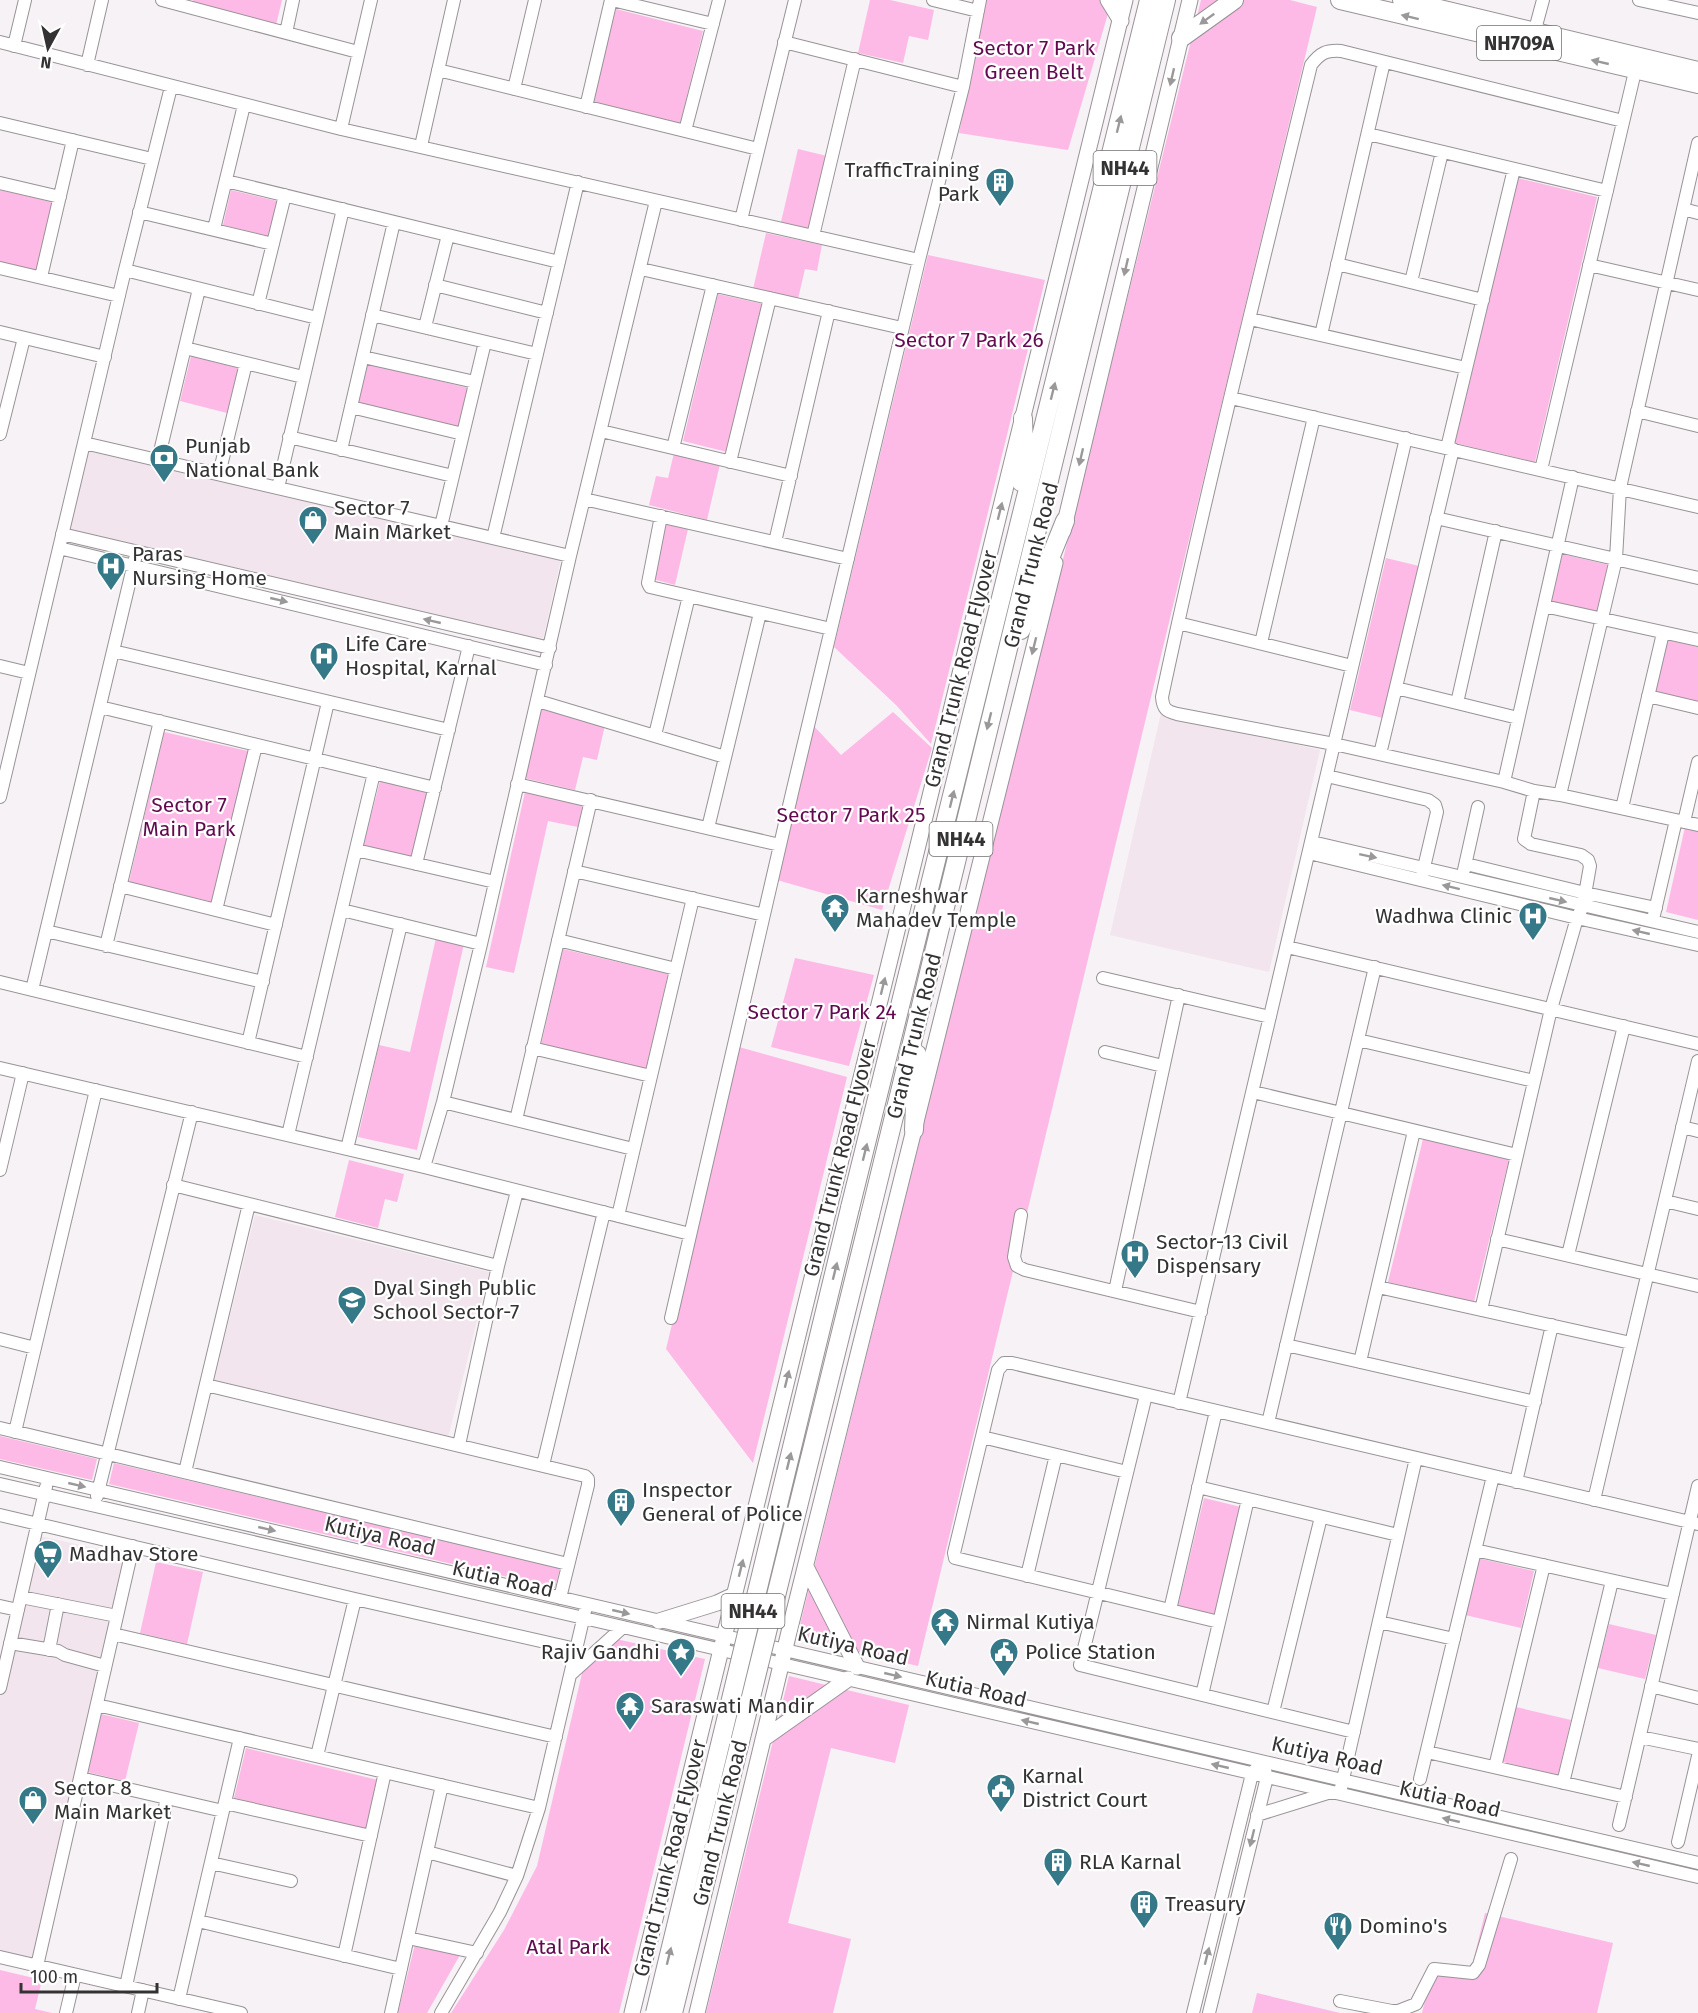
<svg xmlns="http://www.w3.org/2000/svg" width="1698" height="2013" font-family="'Fira Sans',sans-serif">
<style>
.built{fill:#f2e5ed}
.green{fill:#fdbae7}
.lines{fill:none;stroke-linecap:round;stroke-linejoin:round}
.minor-casing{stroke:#989396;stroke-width:14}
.major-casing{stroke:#989396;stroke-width:17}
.highway-casing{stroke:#989396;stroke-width:20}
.minor{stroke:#fff;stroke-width:12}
.major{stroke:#fff;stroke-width:15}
.highway{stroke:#fff;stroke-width:18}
.highway-bridge-casing{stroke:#989396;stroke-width:20;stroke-linecap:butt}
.highway-bridge{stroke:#fff;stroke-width:18}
.oneway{fill:#9a9899}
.labels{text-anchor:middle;stroke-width:4.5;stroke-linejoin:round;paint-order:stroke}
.shield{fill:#fff;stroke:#717070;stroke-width:1.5}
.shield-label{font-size:20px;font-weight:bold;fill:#343233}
.park-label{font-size:21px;fill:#62094f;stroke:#fff}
.poi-label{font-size:21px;fill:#343233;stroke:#fff;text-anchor:start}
.street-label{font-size:21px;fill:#343233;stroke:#fff}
</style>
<rect width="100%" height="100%" fill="#f7f2f5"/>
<path class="built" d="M87,451L561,559L542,644L69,530Z
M1161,713L1320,750L1269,972L1110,935Z
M255,1215L489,1272L448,1438L214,1381Z
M35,1535L130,1556L33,1962L0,1954V1697Z"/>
<path class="green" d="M193,0H282L276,25L192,4Z
M870,0H890L934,10L928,40L909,36L903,63L858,53Z
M986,0H1112L1068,150L959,133Z
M1201,0H1290L1317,7L918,1666L797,1637Z
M616,9L703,31L680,124L592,102Z
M798,149L827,156L809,229L781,222Z
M1518,178L1597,197L1535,462L1455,443Z
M0,190L53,202L36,272L0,264Z
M231,190L277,201L268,236L223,225Z
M766,233L822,245L817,271L805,269L798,299L753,289Z
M928,255L1045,280L931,744L896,705L834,647Z
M718,294L763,304L727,452L683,441Z
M191,356L238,368L227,413L180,401Z
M367,364L469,388L460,427L358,404Z
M674,453L720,464L707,520L649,505L656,476L668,478Z
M661,523L688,529L675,585L649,578Z
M1562,554L1609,565L1598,613L1551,602Z
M1386,558L1419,566L1383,718L1350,710Z
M1668,640L1698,647V704L1655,693Z
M542,705L605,725L597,760L583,757L575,790L524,778Z
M893,712L932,748L882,910L777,880L812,724L841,755Z
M164,732L248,751L213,902L129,882Z
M380,781L427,793L411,858L363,846Z
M525,792L583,804L578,827L548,821L514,973L486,967Z
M1685,827L1698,830V920L1666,912Z
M436,938L464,944L417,1150L358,1137L379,1045L410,1052Z
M563,949L668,974L646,1069L541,1045Z
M795,958L874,975L849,1066L771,1047Z
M739,1047L847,1077L753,1463L666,1349Z
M1423,1139L1509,1159L1474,1302L1388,1282Z
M349,1160L404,1174L397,1202L385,1199L378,1228L335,1217Z
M0,1436L97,1459L92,1480L0,1459Z
M114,1463L560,1568L555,1588L109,1484Z
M1204,1498L1241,1507L1215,1615L1178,1606Z
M1478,1558L1534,1571L1521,1628L1465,1615Z
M156,1562L203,1572L187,1644L140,1633Z
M1609,1624L1656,1635L1645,1679L1598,1668Z
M616,1639L705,1659L619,2013H451L504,1930L537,1866L583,1669Z
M789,1676L909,1705L895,1763L831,1748L788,1923L851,1939L833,2013H706Z
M1516,1707L1571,1720L1558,1775L1503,1762Z
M101,1714L139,1723L125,1781L87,1772Z
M246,1748L378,1780L366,1830L234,1798Z
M1485,1913L1613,1943L1597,2013H1422L1433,1966L1470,1974Z
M415,1944L460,1955L427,2013H398Z
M0,1970L42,1980L35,2009L52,2013H0Z
M1257,1993L1340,2013H1252Z"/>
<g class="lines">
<g class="minor-casing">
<path id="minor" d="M162,0L358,52
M612,0L713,24
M933,0L978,11
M1639,0L1698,13
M286,33L293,0
M1533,37L1543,0
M0,42L341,129L919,260
M784,42L963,87
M14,46L25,0
M87,65L102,0
M438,70L758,149
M514,89L535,0
M586,107L611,0
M1623,121L1341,51C1326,50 1320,53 1311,65C1260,275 1207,486 1162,697C1163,709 1166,711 1177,714L1334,744L1504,782L1534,791L1560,795L1698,825
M0,123L152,159
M341,129L371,0
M685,131L719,0
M1368,134L1607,191
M421,146L454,0
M226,181L559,262
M0,183L60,197
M1683,209L1698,213
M139,212L273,244
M741,220L795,0
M214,229L244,105
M813,236L855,59
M1337,264L1483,300
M1589,265L1698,290
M0,268L119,296
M641,269L902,328
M125,270L317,318
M41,277L73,140
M1411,282L1442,152
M435,285L547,313
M258,304L285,195
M372,315L537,354
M1250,319L1466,368
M425,327L448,235
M0,332L105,357
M1321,335L1384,62
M185,348L303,377
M363,357L475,382
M1231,398L1698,507
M351,407L463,434
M1637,411L1698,426
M601,431L791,476
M0,434L24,338
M289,437L453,476
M84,443L570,556
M673,448L713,285
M1447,448L1514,169
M341,450L394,222
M158,460L199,289
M730,462L770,298
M1541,470L1637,63
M219,474L246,363
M278,488L343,209
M584,499L848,559
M661,516L648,583L650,587L831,629
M1436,518L1698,578
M441,526L485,342
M62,534L550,648
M493,538L578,182
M775,542L829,311
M59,548L546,665
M1544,606L1698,640
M1178,623L1352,666
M1261,643L1314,417
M113,651L449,730
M0,666L29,673
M1396,688L1518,718
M1648,696L1698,708
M538,701L725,757
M1457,703L1496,531
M100,707L435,788
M655,735L689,596
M1380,754L1453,449
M1327,776L1428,800L1435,805L1437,812L1422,876
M1504,782L1573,477
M517,784L780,845
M1560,795L1616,559L1620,488L1698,143
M0,797L125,270L171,87
M1622,808L1663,633
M1684,822L1698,762
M708,828L760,613
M1312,842L1698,932
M356,850L495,882
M1309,853L1577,918L1698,945
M416,864L469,646
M1466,864L1585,893L1656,908
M1464,870L1478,807
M574,871L764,915
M120,886L276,925
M216,910L256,745
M342,910L481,944
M1654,915L1676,820
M46,931L263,982
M558,940L676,969
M106,946L160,721
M1287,947L1698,1044
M1103,978L1270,1017
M0,982L307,1057
M32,990L135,559
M1358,1040L1534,1081
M248,1043L328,702
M532,1048L651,1076
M1105,1052L1163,1066
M0,1068L424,1167L690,1234
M1253,1092L1517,1155
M443,1102L633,1149
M516,1120L591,800
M1682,1127L1698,1131
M288,1135L374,773
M347,1149L401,924
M424,1167L443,1102L481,944L570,556L656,201
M0,1170L23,1073
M173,1185L498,1266
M1665,1201L1698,1209
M1021,1215L1014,1257L1017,1266L1025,1270L1201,1312
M618,1216L693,898
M1497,1239L1698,1286
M1568,1255L1624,1026
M1378,1287L1631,1343
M1115,1291L1179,995
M1481,1310L1551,1009L1577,918L1583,906L1590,866L1588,860L1581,855L1531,844L1524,839L1534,791
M671,1318L792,793L919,260L963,87L980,0
M0,1339L35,1348
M1286,1345L1535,1402
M1360,1362L1414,1131
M206,1385L585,1476L588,1479V1485L560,1598
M1146,1395L1080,1665L1354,1732
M1179,1403L1406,438
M1268,1423L1375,967
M0,1428L568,1564
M15,1432L96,1090
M982,1437L1127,1472
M459,1445L498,1266L517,1191
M543,1465L604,1212
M0,1467L1698,1863
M185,1472L249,1204
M1516,1482L1552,1325
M0,1484L623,1627L1698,1877
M1198,1487L1398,1535
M97,1496L192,1112
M1594,1500L1698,1061
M0,1515L355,1599L576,1649
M1475,1550L1673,1594
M1027,1576L1056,1455
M21,1597L117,1616
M0,1606L18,1610
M1170,1610L1216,1411
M1219,1622L955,1558L954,1553L998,1370L1004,1363H1012L1698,1524
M1379,1622L1454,1639
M113,1634L556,1737
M10,1643L58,1651L65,1655L105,1666
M49,1650L58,1604
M571,1674L623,1627
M1651,1686L1698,1698
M0,1688L46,1487
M1202,1695L1248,1499
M97,1705L539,1808
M1273,1712L1321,1517
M1640,1737L1698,1749
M1427,1752L1626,1797
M317,1756L355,1599
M1495,1767L1544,1565
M80,1778L223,1811
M1420,1779L1493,1476
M1563,1783L1612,1581
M1341,1788L1416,1458
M225,1803L371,1836
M1257,1815L1331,1792
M1619,1825L1698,1486
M1678,1842L1698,1756
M427,1852L517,1876
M211,1863L291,1881
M198,1921L401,1969
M408,1938L477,1953
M344,1956L385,1772
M0,1957L241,2013
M37,1966L133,1546
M126,1986L167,1798
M179,1999L240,1738
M1340,2001L1392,2011H1398L1416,2004L1434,1969L1473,1973L1479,1965L1511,1859
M66,2013L75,1975
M138,2013L143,1990
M391,2013L442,1785
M441,2013L500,1912L517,1876L539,1808L585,1611
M1193,2013L1252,1774L1256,1769
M1209,2013L1267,1777L1265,1771"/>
</g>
<g class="major-casing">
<path id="major" d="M1108,0L1121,21
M1063,531L1190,0
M806,1567L857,1667
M659,1621L717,1603L734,1595
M763,1739L848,1679
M632,2013L1125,0
M697,2013L789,1632L1055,563"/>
</g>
<g class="highway-casing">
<path id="highway" d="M1340,0L1698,84
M1402,0L1698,71
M1181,38L1234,0
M1021,482L1024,451L1023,418
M1021,630L1065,521
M914,1130L917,1054
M850,1208L1149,0
M870,1215L1166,0"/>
</g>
<use href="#minor" class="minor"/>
<use href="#major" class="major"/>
<use href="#highway" class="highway"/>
<g class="highway-bridge-casing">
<path id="highway-bridge" d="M655,2013L850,1208
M673,2013L870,1215"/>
</g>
<use href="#highway-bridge" class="highway-bridge"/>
</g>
<defs><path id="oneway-solid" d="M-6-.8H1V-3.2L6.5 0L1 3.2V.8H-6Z" transform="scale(1.5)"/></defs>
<g class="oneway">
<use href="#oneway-solid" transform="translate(1410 17) rotate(-166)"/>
<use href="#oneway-solid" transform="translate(1207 19) rotate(144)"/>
<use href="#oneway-solid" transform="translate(1600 62) rotate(-167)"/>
<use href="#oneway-solid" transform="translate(1172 77) rotate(103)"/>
<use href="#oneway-solid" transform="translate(1119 124) rotate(-76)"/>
<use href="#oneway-solid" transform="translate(1126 267) rotate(103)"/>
<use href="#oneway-solid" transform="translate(1053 391) rotate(-76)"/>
<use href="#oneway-solid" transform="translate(1081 457) rotate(103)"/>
<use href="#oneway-solid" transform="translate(1000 511) rotate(-76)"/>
<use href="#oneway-solid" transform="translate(279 600) rotate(13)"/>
<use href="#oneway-solid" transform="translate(432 621) rotate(-167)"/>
<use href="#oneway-solid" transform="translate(1034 646) rotate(104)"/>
<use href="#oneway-solid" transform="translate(989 721) rotate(104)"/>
<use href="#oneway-solid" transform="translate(952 799) rotate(-76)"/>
<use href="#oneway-solid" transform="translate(1368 856) rotate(12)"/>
<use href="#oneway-solid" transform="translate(1451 887) rotate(-166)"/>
<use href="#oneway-solid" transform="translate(1558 900) rotate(13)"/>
<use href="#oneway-solid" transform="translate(1641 932) rotate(-167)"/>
<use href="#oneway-solid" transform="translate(883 986) rotate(-76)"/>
<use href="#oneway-solid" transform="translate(865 1152) rotate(-76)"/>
<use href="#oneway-solid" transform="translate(835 1271) rotate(-76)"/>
<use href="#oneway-solid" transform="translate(787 1379) rotate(-76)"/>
<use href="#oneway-solid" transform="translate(789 1461) rotate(-76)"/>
<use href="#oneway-solid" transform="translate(77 1485) rotate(13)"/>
<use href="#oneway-solid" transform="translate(267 1529) rotate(13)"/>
<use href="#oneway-solid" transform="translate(741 1568) rotate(-76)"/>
<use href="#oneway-solid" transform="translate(621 1612) rotate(13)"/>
<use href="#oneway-solid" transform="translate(893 1675) rotate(13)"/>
<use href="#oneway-solid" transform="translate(1030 1722) rotate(-167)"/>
<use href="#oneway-solid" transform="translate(1220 1766) rotate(-167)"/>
<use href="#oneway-solid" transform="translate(1451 1820) rotate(-167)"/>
<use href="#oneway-solid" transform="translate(1252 1838) rotate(104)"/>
<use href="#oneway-solid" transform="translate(1641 1864) rotate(-167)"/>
<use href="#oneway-solid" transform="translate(669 1956) rotate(-76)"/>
<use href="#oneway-solid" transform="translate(1207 1956) rotate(-76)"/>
</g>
<defs>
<g id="building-pin" transform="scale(1.5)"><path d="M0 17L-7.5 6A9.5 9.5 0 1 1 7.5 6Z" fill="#357989" stroke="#fff"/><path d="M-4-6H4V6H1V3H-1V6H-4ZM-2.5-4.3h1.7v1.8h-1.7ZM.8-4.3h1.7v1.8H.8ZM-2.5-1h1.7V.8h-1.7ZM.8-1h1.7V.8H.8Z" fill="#fff"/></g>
<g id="bank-pin" transform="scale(1.5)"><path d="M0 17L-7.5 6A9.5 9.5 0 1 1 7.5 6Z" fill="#357989" stroke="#fff"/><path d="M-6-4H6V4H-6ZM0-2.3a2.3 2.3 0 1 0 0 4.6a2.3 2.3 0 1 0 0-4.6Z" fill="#fff"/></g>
<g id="shop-pin" transform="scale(1.5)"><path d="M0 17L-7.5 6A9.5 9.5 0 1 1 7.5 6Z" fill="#357989" stroke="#fff"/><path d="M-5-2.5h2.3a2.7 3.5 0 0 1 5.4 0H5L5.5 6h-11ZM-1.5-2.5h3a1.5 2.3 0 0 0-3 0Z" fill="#fff"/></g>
<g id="hospital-pin" transform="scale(1.5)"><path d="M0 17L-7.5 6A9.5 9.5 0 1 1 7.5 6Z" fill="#357989" stroke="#fff"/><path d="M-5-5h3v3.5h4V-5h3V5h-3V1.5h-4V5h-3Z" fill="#fff"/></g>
<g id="temple-pin" transform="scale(1.5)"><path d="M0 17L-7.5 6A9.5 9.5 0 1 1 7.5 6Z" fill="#357989" stroke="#fff"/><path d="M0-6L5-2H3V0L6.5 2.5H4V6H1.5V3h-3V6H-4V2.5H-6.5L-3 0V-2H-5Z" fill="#fff"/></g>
<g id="school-pin" transform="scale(1.5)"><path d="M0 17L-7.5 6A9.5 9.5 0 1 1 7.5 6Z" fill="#357989" stroke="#fff"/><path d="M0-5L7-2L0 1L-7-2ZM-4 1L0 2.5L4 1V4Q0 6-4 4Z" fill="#fff"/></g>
<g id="supermarket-pin" transform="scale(1.5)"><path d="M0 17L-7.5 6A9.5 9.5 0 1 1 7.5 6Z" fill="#357989" stroke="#fff"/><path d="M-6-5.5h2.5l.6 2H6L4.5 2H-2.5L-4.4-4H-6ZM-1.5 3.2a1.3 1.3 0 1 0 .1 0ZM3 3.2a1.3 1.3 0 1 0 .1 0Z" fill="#fff"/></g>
<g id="sight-pin" transform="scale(1.5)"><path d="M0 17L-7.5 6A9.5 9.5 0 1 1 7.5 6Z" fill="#357989" stroke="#fff"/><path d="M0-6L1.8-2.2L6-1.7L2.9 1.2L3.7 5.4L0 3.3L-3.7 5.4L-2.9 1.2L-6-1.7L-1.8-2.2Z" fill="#fff"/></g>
<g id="civic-pin" transform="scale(1.5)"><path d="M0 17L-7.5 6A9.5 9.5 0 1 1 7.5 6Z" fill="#357989" stroke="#fff"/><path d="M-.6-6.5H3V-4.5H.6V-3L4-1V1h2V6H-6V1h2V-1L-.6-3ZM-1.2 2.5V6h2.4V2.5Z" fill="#fff"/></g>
<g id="restaurant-pin" transform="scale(1.5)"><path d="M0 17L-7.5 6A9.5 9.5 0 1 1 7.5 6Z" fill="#357989" stroke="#fff"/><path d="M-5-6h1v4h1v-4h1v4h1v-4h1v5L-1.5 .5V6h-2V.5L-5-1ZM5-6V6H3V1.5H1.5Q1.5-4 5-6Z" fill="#fff"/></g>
</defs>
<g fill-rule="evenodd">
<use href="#building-pin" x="1000" y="182"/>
<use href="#bank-pin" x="164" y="458"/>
<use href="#shop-pin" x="313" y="520"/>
<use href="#hospital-pin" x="111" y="566"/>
<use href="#hospital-pin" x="324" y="656"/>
<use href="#temple-pin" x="835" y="908"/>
<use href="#hospital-pin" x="1533" y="916"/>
<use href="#hospital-pin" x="1135" y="1254"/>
<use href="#school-pin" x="352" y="1300"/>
<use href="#building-pin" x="621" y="1502"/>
<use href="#supermarket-pin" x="48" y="1554"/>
<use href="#temple-pin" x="945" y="1622"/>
<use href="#sight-pin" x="681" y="1652"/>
<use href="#civic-pin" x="1004" y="1652"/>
<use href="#temple-pin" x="630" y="1706"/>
<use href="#civic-pin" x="1001" y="1788"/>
<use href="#shop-pin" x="33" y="1800"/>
<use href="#building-pin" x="1058" y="1862"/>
<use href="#building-pin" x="1144" y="1904"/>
<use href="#restaurant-pin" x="1338" y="1926"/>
</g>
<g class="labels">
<g class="shield">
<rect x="1477" y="26" width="84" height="34" rx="4.5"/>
<rect x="1093.5" y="151" width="63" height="34" rx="4.5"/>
<rect x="929.5" y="822" width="63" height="34" rx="4.5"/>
<rect x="721.5" y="1594" width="63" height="34" rx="4.5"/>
</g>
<g class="shield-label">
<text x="1519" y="50">NH709A</text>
<text x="1125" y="175">NH44</text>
<text x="961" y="846">NH44</text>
<text x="753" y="1618">NH44</text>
</g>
<g class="park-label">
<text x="1034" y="55">Sector 7 Park<tspan x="1034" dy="24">Green Belt</tspan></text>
<text x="969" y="347">Sector 7 Park 26</text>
<text x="189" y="812">Sector 7<tspan x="189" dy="24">Main Park</tspan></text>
<text x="851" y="822">Sector 7 Park 25</text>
<text x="822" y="1019">Sector 7 Park 24</text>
<text x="568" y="1954">Atal Park</text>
</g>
<g class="poi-label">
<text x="979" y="177" text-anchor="end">TrafficTraining<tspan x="979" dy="24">Park</tspan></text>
<text x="185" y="453">Punjab<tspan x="185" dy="24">National Bank</tspan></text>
<text x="334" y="515">Sector 7<tspan x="334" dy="24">Main Market</tspan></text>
<text x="132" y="561">Paras<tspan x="132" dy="24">Nursing Home</tspan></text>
<text x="345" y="651">Life Care<tspan x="345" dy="24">Hospital, Karnal</tspan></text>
<text x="856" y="903">Karneshwar<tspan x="856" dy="24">Mahadev Temple</tspan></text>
<text x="1512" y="923" text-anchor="end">Wadhwa Clinic</text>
<text x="1156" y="1249">Sector-13 Civil<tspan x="1156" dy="24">Dispensary</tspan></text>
<text x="373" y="1295">Dyal Singh Public<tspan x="373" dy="24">School Sector-7</tspan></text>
<text x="642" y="1497">Inspector<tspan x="642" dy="24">General of Police</tspan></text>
<text x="69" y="1561">Madhav Store</text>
<text x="966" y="1629">Nirmal Kutiya</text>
<text x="660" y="1659" text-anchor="end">Rajiv Gandhi</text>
<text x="1025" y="1659">Police Station</text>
<text x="651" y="1713">Saraswati Mandir</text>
<text x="1022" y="1783">Karnal<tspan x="1022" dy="24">District Court</tspan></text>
<text x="54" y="1795">Sector 8<tspan x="54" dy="24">Main Market</tspan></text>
<text x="1079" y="1869">RLA Karnal</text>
<text x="1165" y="1911">Treasury</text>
<text x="1359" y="1933">Domino's</text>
</g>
<g class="street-label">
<text transform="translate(1031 565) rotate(-76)" y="7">Grand Trunk Road</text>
<text transform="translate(961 669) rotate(-76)" y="7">Grand Trunk Road Flyover</text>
<text transform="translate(914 1036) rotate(-76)" y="7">Grand Trunk Road</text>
<text transform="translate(840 1158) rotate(-76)" y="7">Grand Trunk Road Flyover</text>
<text transform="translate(380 1536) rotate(13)" y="7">Kutiya Road</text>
<text transform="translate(503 1579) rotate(13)" y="7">Kutia Road</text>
<text transform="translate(853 1646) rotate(13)" y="7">Kutiya Road</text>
<text transform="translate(976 1689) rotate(13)" y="7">Kutia Road</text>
<text transform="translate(1327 1756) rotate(13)" y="7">Kutiya Road</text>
<text transform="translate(1450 1799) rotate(13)" y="7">Kutia Road</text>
<text transform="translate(720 1823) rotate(-76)" y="7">Grand Trunk Road</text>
<text transform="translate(670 1858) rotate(-76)" y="7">Grand Trunk Road Flyover</text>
</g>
</g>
<g transform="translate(48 48) rotate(188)" stroke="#ffffff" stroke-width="4.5" paint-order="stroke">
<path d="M0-4.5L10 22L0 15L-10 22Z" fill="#343233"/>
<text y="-9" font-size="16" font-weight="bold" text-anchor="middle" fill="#343233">N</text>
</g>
<path d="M21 1983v9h136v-9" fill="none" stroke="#343233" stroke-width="3"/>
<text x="30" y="1983" font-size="18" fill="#343233" stroke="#ffffff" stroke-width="4.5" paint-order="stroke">100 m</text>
</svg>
